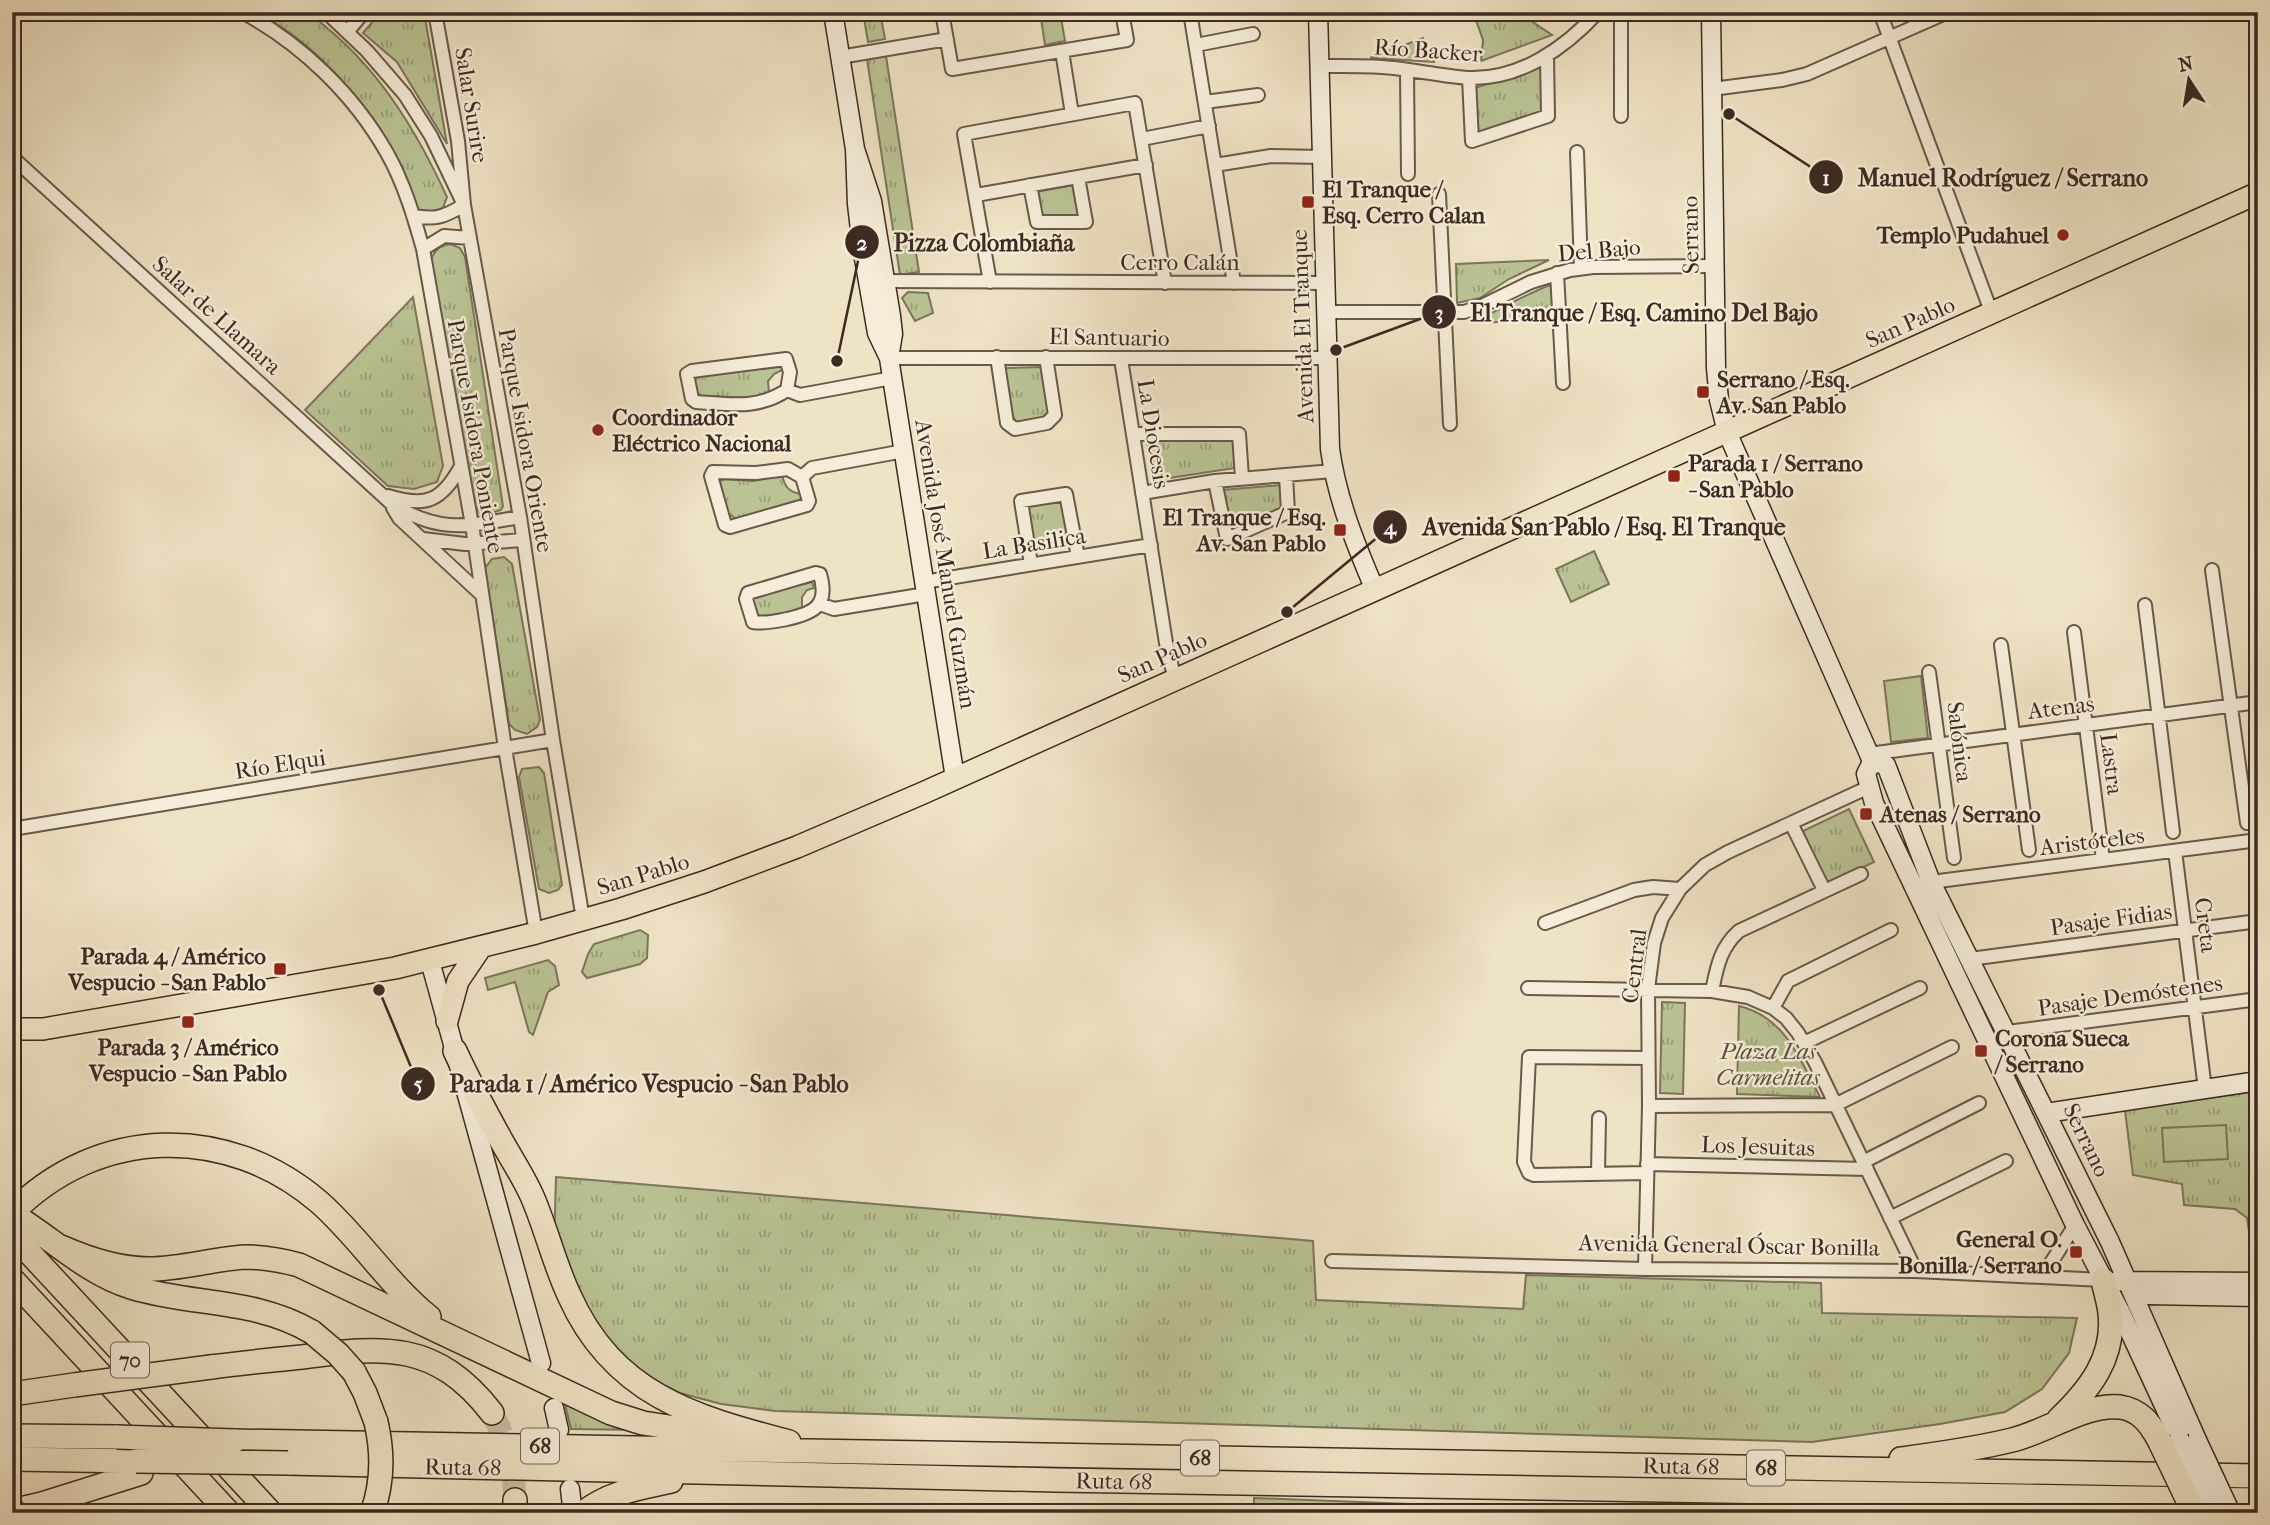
<svg xmlns="http://www.w3.org/2000/svg" width="2270" height="1525" font-family="'IM FELL French Canon',serif">
<style>
.grass{fill:url(#grass-tufts);stroke:#7b765b;stroke-width:2}
.pitch{fill:#bac394;stroke:#7b765b;stroke-width:2}
.lines{fill:none;stroke-linecap:round;stroke-linejoin:round}
.highway-tunnel{stroke:#cbbea4;stroke-width:23;stroke-dasharray:23 11;stroke-linecap:butt}
.street-casing{stroke:#69584b;stroke-width:16}
.secondary-casing{stroke:#3c2a22;stroke-width:21}
.primary-casing{stroke:#3c2a22;stroke-width:24}
.highway-casing{stroke:#3c2a22;stroke-width:26}
.street{stroke:#f5edd9;stroke-width:12}
.secondary{stroke:#f5edd9;stroke-width:18}
.primary{stroke:#efe3c5;stroke-width:21}
.highway{stroke:#efe3c5;stroke-width:23}
.secondary-bridge-casing{stroke:#3c2a22;stroke-width:21;stroke-linecap:butt}
.highway-bridge-casing{stroke:#3c2a22;stroke-width:26;stroke-linecap:butt}
.secondary-bridge{stroke:#f5edd9;stroke-width:18}
.highway-bridge{stroke:#efe3c5;stroke-width:23}
.poi-dot{fill:#8f2418;stroke:#f5edd9;stroke-width:2.5}
.labels{text-anchor:middle;stroke-width:5;stroke-linejoin:round;paint-order:stroke}
.shield{fill:#f5edd9;stroke:#746459;stroke-width:2}
.shield-label{font-size:21px;font-weight:bold;fill:#3c2a22}
.street-label{font-size:23px;fill:#3c2a22;stroke:#f5edd9}
.poi-label{font-size:23px;font-weight:bold;fill:#3c2a22;stroke:#f5edd9;text-anchor:start}
.park-label{font-size:23px;font-style:italic;fill:#5c503e;stroke:#f5edd9}
.leader{fill:none;stroke:#3c2a22;stroke-width:2.5}
.callout-dot{fill:#3c2a22;stroke:#f5edd9;stroke-width:2.5}
.mark-label{font-size:21px;text-anchor:middle;font-weight:bold;fill:#fff}
.callout-label{font-size:24px;text-anchor:middle;font-weight:bold;fill:#3c2a22;stroke:#f5edd9;stroke-width:5;stroke-linejoin:round;paint-order:stroke}
</style>
<defs>
<pattern id="grass-tufts" width="24" height="20" patternUnits="userSpaceOnUse" patternTransform="scale(1.75)"><rect width="24" height="20" fill="#bac394"/><path d="M3 7l-1-3M5 7V3M7 7l1-3M15 17l-1-3M17 17v-4M19 17l1-3" fill="none" stroke="#989f78"/></pattern>
</defs>
<rect width="100%" height="100%" fill="#efe3c5"/>
<filter id="stains"><feTurbulence type="fractalNoise" baseFrequency=".00286" numOctaves="4"/><feColorMatrix values="0 0 0 0 .2 0 0 0 0 .09 0 0 0 0 .02 0 0 0 .5 -.17"/></filter>
<radialGradient id="worn" r=".72"><stop offset=".6" stop-color="#630" stop-opacity="0"/><stop offset="1" stop-color="#630" stop-opacity=".3"/></radialGradient>
<path class="grass" d="M263,12C275,12 296,9 306,12C313,14 322,24 327,28C382,73 418,134 447,197L443,208L430,212L419,211C409,188 400,163 387,141C360,95 313,44 266,18Z
M381,12H424L447,144L397,62L363,33Z
M863,12H880L885,39L868,42Z
M1040,12H1060L1065,41L1045,45Z
M1473,12H1523L1524,16L1552,35L1481,61L1483,40Z
M1423,38L1434,62L1370,58Z
M886,56L919,272L900,275L867,59Z
M1543,65V111L1478,134L1475,88Z
M1073,185L1079,215H1042L1036,192Z
M450,244L460,248L465,257L503,506L501,510L489,514L480,513L475,506L431,260C434,250 440,246 450,244Z
M1549,260L1509,279L1480,298L1457,303L1456,264Z
M1553,284L1554,320L1472,323C1499,310 1525,294 1553,284Z
M908,292L928,293L933,313L915,321L902,298Z
M413,297L443,466L437,482L414,489L388,486L305,410Z
M781,366L782,370L774,374L768,381L769,394L752,398L701,396L697,392L694,380L698,376Z
M1041,367L1048,412L1042,418L1016,422C1007,407 1007,386 1005,368Z
M1146,439H1233L1235,468L1156,480Z
M782,475C785,488 790,493 803,494L805,499L800,503L736,519L727,512L720,481L725,479L753,481Z
M1281,485L1283,508L1230,529L1222,490Z
M1062,499L1071,544L1033,552L1025,506Z
M1594,551L1609,584L1571,602L1556,569Z
M504,557L512,564L540,720L537,727L527,734L515,730L509,724L485,568L492,559Z
M812,582L814,588L807,590L802,597V610L761,618L755,616L751,597Z
M539,767L544,773L562,885L558,890L549,893L539,889L519,777L522,769Z
M1849,809L1874,862L1826,885L1801,832Z
M640,930L648,935L647,958L640,964L587,978L582,972L588,954L594,944Z
M548,960L555,966L559,985L548,992L533,1035L529,1032L515,982L488,990L485,978Z
M1662,1002L1685,1003L1683,1094L1660,1093Z
M1739,1006C1785,1017 1800,1059 1820,1097L1737,1094Z
M2258,1091V1257H2253L2247,1218L2235,1209L2184,1205L2182,1184L2133,1175L2125,1110Z
M556,1177L1313,1241L1316,1300L1523,1309L1526,1275L1821,1283L1822,1313L2077,1318L2069,1353L2042,1389L2005,1412L1940,1424L1812,1442L775,1411L721,1404L680,1393L643,1375L592,1325L554,1247Z
M564,1400L640,1430L571,1429Z"/>
<path class="pitch" d="M1921,676L1928,738L1891,742L1884,681Z
M2226,1125L2228,1159L2164,1162L2162,1128Z
M1254,1498L1646,1513H1254Z"/>
<g class="lines">
<path class="highway-tunnel" d="M492,1413C507,1441 514,1469 515,1500"/>
<g class="street-casing">
<path id="street" d="M242,12C302,44 354,95 387,153C404,183 414,217 423,249L472,525L505,748L536,933
M326,12L367,51L405,95L431,136L464,205L520,517L553,740L583,919
M942,12L952,69L1127,40L1122,12
M1190,12L1234,283
M1619,12L1621,22V116
M1880,12L1992,314
M348,31L364,12
M1196,45L1253,34
M1062,51L1072,114
M840,57L947,39
M1319,66C1344,66 1370,65 1394,68C1419,71 1444,76 1468,78C1520,80 1565,48 1598,12
M1407,71L1408,174
M1469,78L1472,141L1548,116L1547,56
M1712,89L1782,80L1807,74L1948,12
M1205,102L1258,95
M1142,139L1209,126
M1577,152L1581,268
M12,157L392,504C440,534 467,526 520,517
M1215,165L1271,156L1321,157
M1030,185L1037,222H1086L1078,177
M1439,194L1450,424
M976,195L1146,165
M413,216C436,220 444,217 464,205L458,141L435,12
M423,249L444,236L470,238
M1557,273L1563,383
M880,281L1324,283
M990,282L964,134L1135,103L1165,283
M1325,312H1464L1482,306L1531,282L1570,270L1593,267L1715,266
M997,357L1007,423L1015,429L1047,423L1055,415L1046,357
M889,358H1327
M786,359L790,372L787,390C757,410 730,404 696,402L692,399L687,374L692,371Z
M1121,359L1166,643L1175,680
M787,390L800,395L892,378
M1133,434H1239L1242,478
M788,469L802,477L809,501L807,505L730,527L725,525L711,476L713,472L756,473Z
M802,477L812,468L904,451
M1215,481L1227,539L1288,512L1286,476
M1142,493L1215,481L1333,471
M388,496C426,508 442,501 461,466
M393,508L399,518L482,595
M423,539L465,544L523,540
M1031,564L1021,501L1066,494L1078,557
M2212,570L2247,823
M816,573L820,574C829,605 815,613 787,619C776,621 765,624 753,622L746,599L748,593Z
M924,582L1151,545
M820,604L834,609L926,594
M2145,605L2173,832
M2074,632L2103,860
M2001,645L2029,850
M1929,672L1954,858
M1869,754L2258,702
M1791,823L1824,890
M12,829L553,740
M2175,851L2205,1089
M1931,882L2258,840
M1545,923L1634,890L1653,887L1680,889
M1970,959L2258,921
M1528,988L1712,991L1748,997L1773,1008L1786,1018L1798,1033L1815,1062L1916,1271
M1712,991C1717,967 1720,948 1739,931L1861,874
M1773,1008L1788,981L1891,930
M2007,1032L2258,999
M1804,1043L1920,988
M1649,1106L1835,1105L1952,1047
M1863,1162L1979,1103
M1647,1164L1867,1169
M1646,1173L1534,1175L1529,1173L1524,1162L1529,1057L1648,1058
M1598,1174L1599,1118
M1890,1218L2006,1161
M1332,1261L1645,1269L1916,1271L2103,1280
M1645,1269L1649,1106L1648,989L1654,943L1662,918L1680,889L1705,865L1728,852L1869,787
M2042,1277L2075,1225"/>
</g>
<g class="secondary-casing">
<path id="secondary" d="M833,12L855,149L857,204L862,247L877,333L889,358
M1318,12L1330,449C1337,499 1355,543 1375,590
M1711,12L1716,368L1719,400L1727,432L1869,754L1872,762L1866,774L1874,803L2075,1225L2121,1313L2179,1438
M855,149L872,201L891,316L893,334L889,358L955,778
M1872,762L1886,765L1931,882L2110,1242L2197,1440
M430,961L541,1363
M2046,1113L2258,1081
M2117,1281L2258,1282
M2126,1281L2148,1295L2258,1297
M554,1408L559,1430
M570,1489L572,1506"/>
</g>
<g class="primary-casing">
<path id="primary" d="M447,1021L458,981L481,947
M12,1029H43L395,968L536,933L621,909L704,882L797,847L923,793L2258,193"/>
</g>
<g class="highway-casing">
<path id="highway" d="M455,1051C469,1081 485,1111 501,1140C511,1158 523,1176 532,1196C546,1228 554,1263 569,1295C613,1394 693,1417 789,1442
M12,1213C97,1126 227,1123 319,1202C359,1237 387,1283 429,1317
M12,1214C52,1238 86,1273 131,1287C193,1306 254,1298 312,1332
M12,1234L271,1513
M61,1247C88,1259 118,1269 149,1269C181,1269 213,1259 245,1257C264,1257 281,1260 299,1265L611,1413L643,1423L741,1438
M12,1279L229,1513
M211,1367C241,1363 272,1360 302,1357C384,1346 436,1341 492,1413
M354,1372L365,1393L376,1422
M12,1394L74,1385
M2059,1419C2089,1390 2115,1358 2110,1313C2109,1302 2105,1291 2103,1280
M12,1436L117,1437
M234,1441L2258,1476
M12,1459L136,1461
M1901,1459C1938,1454 1976,1449 2012,1440C2046,1432 2086,1403 2120,1407C2140,1410 2150,1423 2159,1440
M288,1463L1056,1480L2258,1500
M1806,1505L1850,1513
M12,1511L42,1504L141,1473
M515,1513V1500
M583,1513C610,1492 639,1488 671,1481"/>
</g>
<use href="#street" class="street"/>
<use href="#secondary" class="secondary"/>
<use href="#primary" class="primary"/>
<use href="#highway" class="highway"/>
<g class="secondary-bridge-casing">
<path id="secondary-bridge" d="M2179,1438L2213,1513
M2197,1440L2231,1513"/>
</g>
<g class="highway-bridge-casing">
<path id="highway-bridge" d="M312,1332L338,1354L354,1372
M74,1385L211,1367
M117,1437L234,1441
M2159,1440L2194,1513
M136,1461L288,1463
M12,1509L15,1513
M372,1513C383,1483 383,1452 376,1422"/>
</g>
<use href="#secondary-bridge" class="secondary-bridge"/>
<use href="#highway-bridge" class="highway-bridge"/>
</g>
<g class="poi-dot">
<rect x="1301" y="195" width="14" height="14" rx="3.5"/>
<circle cx="2063" cy="235" r="7"/>
<rect x="1696" y="385" width="14" height="14" rx="3.5"/>
<circle cx="598" cy="430" r="7"/>
<rect x="1667" y="469" width="14" height="14" rx="3.5"/>
<rect x="1333" y="523" width="14" height="14" rx="3.5"/>
<rect x="1859" y="807" width="14" height="14" rx="3.5"/>
<rect x="273" y="962" width="14" height="14" rx="3.5"/>
<rect x="181" y="1015" width="14" height="14" rx="3.5"/>
<rect x="1974" y="1044" width="14" height="14" rx="3.5"/>
<rect x="2069" y="1245" width="14" height="14" rx="3.5"/>
</g>
<g class="labels">
<g class="shield">
<rect x="111" y="1342.5" width="38" height="35" rx="5"/>
<rect x="521" y="1428.5" width="38" height="35" rx="5"/>
<rect x="1181" y="1440.5" width="38" height="35" rx="5"/>
<rect x="1747" y="1450.5" width="38" height="35" rx="5"/>
</g>
<g class="shield-label">
<text x="130" y="1367">70</text>
<text x="540" y="1453">68</text>
<text x="1200" y="1465">68</text>
<text x="1766" y="1475">68</text>
</g>
<g class="street-label">
<text transform="translate(1428 50) rotate(4)" y="8">Río Backer</text>
<text transform="translate(472 105) rotate(81)" y="8">Salar Surire</text>
<text transform="translate(1690 235) rotate(-91)" y="8">Serrano</text>
<text transform="translate(1599 250) rotate(-5)" y="8">Del Bajo</text>
<text x="1180" y="270">Cerro Calán</text>
<text transform="translate(217 315) rotate(42)" y="8">Salar de Llamara</text>
<text transform="translate(1910 322) rotate(-24)" y="8">San Pablo</text>
<text transform="translate(1302 326) rotate(-92)" y="8">Avenida El Tranque</text>
<text transform="translate(1109 337) rotate(1)" y="8">El Santuario</text>
<text transform="translate(1154 434) rotate(81)" y="8">La Diocesis</text>
<text transform="translate(476 436) rotate(80)" y="8">Parque Isidora Poniente</text>
<text transform="translate(526 440) rotate(80)" y="8">Parque Isidora Oriente</text>
<text transform="translate(1034 543) rotate(-9)" y="8">La Basilica</text>
<text transform="translate(946 564) rotate(81)" y="8">Avenida José Manuel Guzmán</text>
<text transform="translate(1162 657) rotate(-24)" y="8">San Pablo</text>
<text transform="translate(2061 707) rotate(-7)" y="8">Atenas</text>
<text transform="translate(1960 742) rotate(83)" y="8">Salónica</text>
<text transform="translate(280 764) rotate(-9)" y="8">Río Elqui</text>
<text transform="translate(2112 764) rotate(83)" y="8">Lastra</text>
<text transform="translate(2092 841) rotate(-7)" y="8">Aristóteles</text>
<text transform="translate(643 874) rotate(-17)" y="8">San Pablo</text>
<text transform="translate(2111 919) rotate(-8)" y="8">Pasaje Fidias</text>
<text transform="translate(2206 925) rotate(83)" y="8">Creta</text>
<text transform="translate(1634 966) rotate(-83)" y="8">Central</text>
<text transform="translate(2130 995) rotate(-8)" y="8">Pasaje Demóstenes</text>
<text transform="translate(2087 1140) rotate(64)" y="8">Serrano</text>
<text transform="translate(1758 1146) rotate(2)" y="8">Los Jesuitas</text>
<text transform="translate(1729 1245) rotate(1)" y="8">Avenida General Óscar Bonilla</text>
<text transform="translate(1681 1466) rotate(1)" y="8">Ruta 68</text>
<text transform="translate(463 1467) rotate(1)" y="8">Ruta 68</text>
<text transform="translate(1114 1481) rotate(1)" y="8">Ruta 68</text>
</g>
<g class="poi-label">
<text x="1322" y="197">El Tranque /<tspan x="1322" dy="26">Esq. Cerro Calan</tspan></text>
<text x="2049" y="243" text-anchor="end">Templo Pudahuel</text>
<text x="1717" y="387">Serrano / Esq.<tspan x="1717" dy="26">Av. San Pablo</tspan></text>
<text x="612" y="425">Coordinador<tspan x="612" dy="26">Eléctrico Nacional</tspan></text>
<text x="1688" y="471">Parada 1 / Serrano<tspan x="1688" dy="26">- San Pablo</tspan></text>
<text x="1326" y="525" text-anchor="end">El Tranque / Esq.<tspan x="1326" dy="26">Av. San Pablo</tspan></text>
<text x="1880" y="822">Atenas / Serrano</text>
<text x="266" y="964" text-anchor="end">Parada 4 / Américo<tspan x="266" dy="26">Vespucio - San Pablo</tspan></text>
<text x="1995" y="1046">Corona Sueca<tspan x="1995" dy="26">/ Serrano</tspan></text>
<text x="188" y="1055" text-anchor="middle">Parada 3 / Américo<tspan x="188" dy="26">Vespucio - San Pablo</tspan></text>
<text x="2062" y="1247" text-anchor="end">General O.<tspan x="2062" dy="26">Bonilla / Serrano</tspan></text>
</g>
<g class="park-label">
<text x="1768" y="1059">Plaza Las<tspan x="1768" dy="26">Carmelitas</tspan></text>
</g>
</g>
<path class="leader" d="M1729 114L1826 177M837 361L862 242M1336 350L1439 312M1287 612L1390 527M379 990L418 1084"/>
<g class="callout-dot">
<circle cx="1729" cy="114" r="7"/>
<circle cx="837" cy="361" r="7"/>
<circle cx="1336" cy="350" r="7"/>
<circle cx="1287" cy="612" r="7"/>
<circle cx="379" cy="990" r="7"/>
<circle cx="1826" cy="177" r="18"/>
<circle cx="862" cy="242" r="18"/>
<circle cx="1439" cy="312" r="18"/>
<circle cx="1390" cy="527" r="18"/>
<circle cx="418" cy="1084" r="18"/>
</g>
<g class="mark-label">
<text x="1826" y="185">1</text>
<text x="862" y="250">2</text>
<text x="1439" y="320">3</text>
<text x="1390" y="534">4</text>
<text x="418" y="1091">5</text>
</g>
<g class="callout-label">
<text x="2003" y="186">Manuel Rodríguez / Serrano</text>
<text x="984" y="251">Pizza Colombiaña</text>
<text x="1644" y="321">El Tranque / Esq. Camino Del Bajo</text>
<text x="1604" y="535">Avenida San Pablo / Esq. El Tranque</text>
<text x="649" y="1092">Parada 1 / Américo Vespucio - San Pablo</text>
</g>
<rect width="2270" height="1525" fill="none" stroke="#efe3c5" stroke-width="42"/>
<rect x="14" y="14" width="2242" height="1497" fill="none" stroke="#3c2a22" stroke-width="3.5"/>
<rect x="21" y="21" width="2228" height="1483" fill="none" stroke="#3c2a22" stroke-width="2"/>
<g transform="translate(2189 80) rotate(348)" stroke="#f5edd9" stroke-width="5" paint-order="stroke">
<path d="M0-5L12 26L0 18L-12 26Z" fill="#3c2a22"/>
<text y="-10" font-size="19" font-weight="bold" text-anchor="middle" fill="#3c2a22">N</text>
</g>
<rect width="100%" height="100%" filter="url(#stains)"/>
<rect width="100%" height="100%" fill="url(#worn)"/>
</svg>
